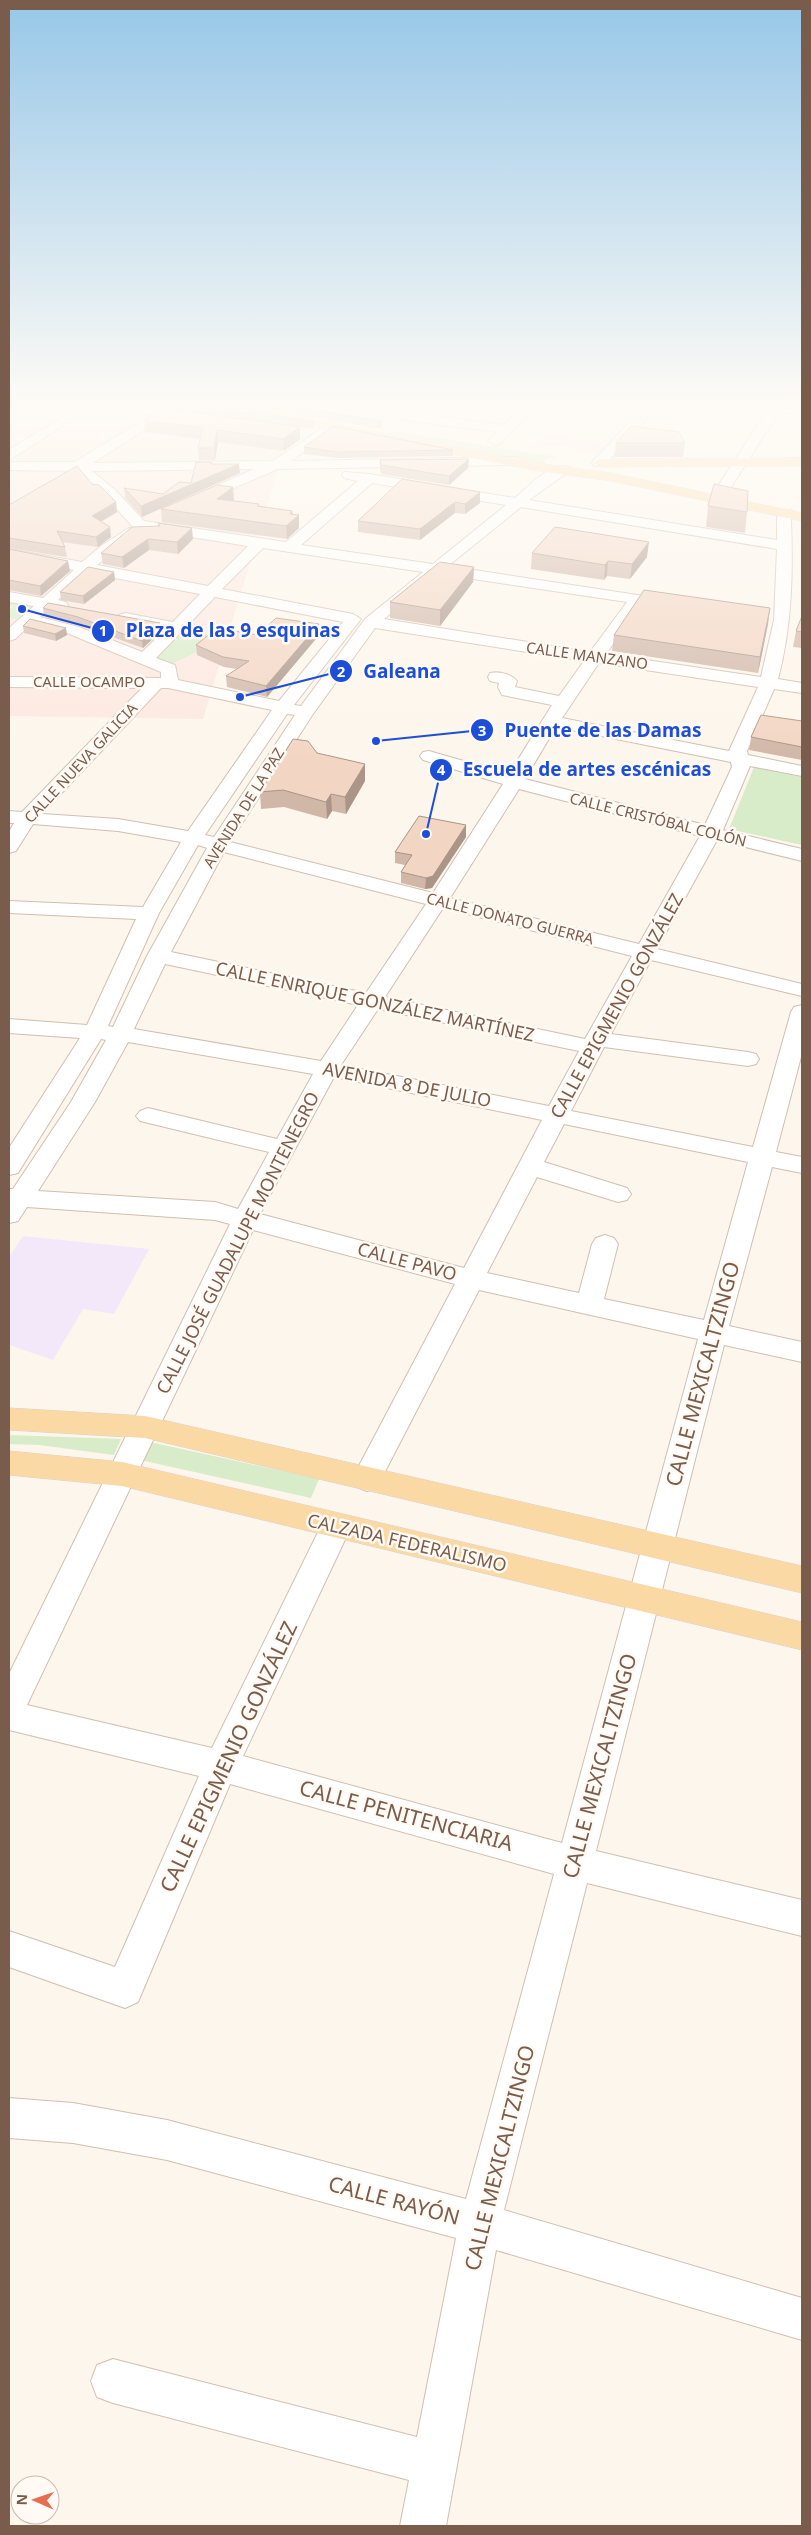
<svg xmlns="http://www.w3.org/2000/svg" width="811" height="2535" font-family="'Noto Sans',sans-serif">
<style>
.commercial{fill:#fde8e0}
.industrial{fill:#efe9e4}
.education{fill:#f3e8fa}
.green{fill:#d8ecc9}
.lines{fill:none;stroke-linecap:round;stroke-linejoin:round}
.minor-casing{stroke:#d1beb0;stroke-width:2}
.major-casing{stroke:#dad1cd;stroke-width:1}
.minor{fill:#fff;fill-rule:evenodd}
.major{fill:#fbd9a5;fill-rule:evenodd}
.wall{fill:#d1b7a8}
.shaded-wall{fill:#aa9588}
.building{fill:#f3d5c3;stroke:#aa9588}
.labels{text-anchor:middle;stroke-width:5;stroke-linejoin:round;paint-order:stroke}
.far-street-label{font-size:15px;fill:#7a5c4d;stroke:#fffaf3}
.street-label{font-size:18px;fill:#7a5c4d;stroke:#fffaf3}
.near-street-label{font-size:21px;fill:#7a5c4d;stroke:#fffaf3}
.leader{fill:none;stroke:#1d4ed8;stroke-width:2}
.callout-dot{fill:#1d4ed8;stroke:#fffaf3;stroke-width:2}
.mark-label{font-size:15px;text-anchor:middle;font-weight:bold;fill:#fff}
.callout-label{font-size:19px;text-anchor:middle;font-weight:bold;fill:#1d4ed8;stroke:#fffaf3;stroke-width:5;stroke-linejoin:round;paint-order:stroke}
</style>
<rect width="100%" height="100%" fill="#fdf6ec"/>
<path class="commercial" d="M9,406H297L203,719L9,716Z
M543,435L613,443L603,456L566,446L530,448Z"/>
<path class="industrial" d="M327,406H409L399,415Z"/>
<path class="education" d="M23,1236L149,1249L114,1314L83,1309L53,1360L9,1345V1257Z"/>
<path class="green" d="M392,431L557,457L549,458L544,461L546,464L389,433Z
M9,599L38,603L22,620L9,618V610L13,607L9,604Z
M184,630L219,636L204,649L167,666L152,660Z
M754,767L802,777V845L729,829Z
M9,1435L121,1439L114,1455L39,1445L9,1444Z
M145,1441L319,1479L311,1498L136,1459Z"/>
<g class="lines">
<g class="minor-casing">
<path id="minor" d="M9,406H24L9,414Z
M80,406H94L9,460V450Z
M115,406H140L160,409L170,406L175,409L174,411L194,415L196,418L190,422L164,417L93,463L273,461L331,422L336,423L337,426L336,429L291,461L516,457L523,461L516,465L278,469L196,504L191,503L189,500L191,497L254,469L92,471L115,490L144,521L286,542L358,481L344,478L342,475L344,472L369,474L515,498C528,487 550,462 569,467L571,470L529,500L777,540V517L791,510L798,514L791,519C793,573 792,626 778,679L802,683V693L774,689L747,751L748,755L802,766V776L750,766L723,830L802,849V861L717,840L657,949L802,984V996L651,960L611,1034L748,1052L756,1054L759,1059L756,1064L748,1066L604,1047L571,1111L753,1147L791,1012L794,1007L802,1005V1053L776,1152L802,1157V1173L772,1167L729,1326L802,1342V1362L724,1345L596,1851L802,1900V1936L587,1883L504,2210L802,2298V2340L496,2250L446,2526H400L409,2480L113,2403L97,2397L91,2381L97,2365L113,2359L417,2437L456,2238L167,2160L73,2143L9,2138V2098L73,2103L167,2120L466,2199L554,1874L230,1784L138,2002L125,2008L9,1967V1931L115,1967L199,1776L9,1730V1674L230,1224L215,1220L27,1207L18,1221L9,1223V1189H13L71,1102L106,1040L101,1039L18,1173L9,1175V1148L80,1038L9,1033V1019L87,1025L136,919L9,913V901L143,907L181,842L118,831L33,824L16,851L9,853V832L14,823H9V811L22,812L142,688L9,687V677L161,678V672L67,633L31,624L15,639L9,641V628L34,606L9,602V592L43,598L74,570L9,557V549L82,562L101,546L129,528L134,529L136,532L134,535L97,565L208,586L248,546L134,528L105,496L75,471L9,470V462H75L151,415L121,410ZM372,483L506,505L433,564L301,545ZM521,507L777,549L774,620L761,677L606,654L641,604H657L659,601L657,598L448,566ZM263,548L423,572L365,619L301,706L294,705L361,619L353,614L222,589ZM88,573L200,594L173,622L125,613L119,615L117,618L119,621L165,630L142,652L79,627L40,617L49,608H66L68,605L66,602L58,600ZM439,574L627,602L590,652L384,619ZM215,597L343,622L279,701L178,680L175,665L156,658ZM375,628L584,661L559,696L515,687L517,681C512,674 498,671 490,673L488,677L490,681L499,683L498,687L502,695L552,705L509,774L429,751L423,752L420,756L423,760L503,784L433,893L230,842L313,714ZM599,663L758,687L729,751L562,718ZM161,688H168L272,710L188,831L118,819L42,814ZM287,714L295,715L214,837L205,835ZM556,727L731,762L732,767L705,825L525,779ZM519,789L700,836L639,944L450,898ZM198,845L207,848L147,956L113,1027L108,1026L159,913ZM224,852L426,904L366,993L171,952ZM443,908L632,956L585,1039L385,997ZM165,964L358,1005L321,1061L134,1029ZM378,1009L579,1051L549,1106L341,1065ZM128,1042L313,1074L277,1139L148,1108L140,1111L136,1116L140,1121L269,1152L238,1209L215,1202L38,1191L95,1102ZM334,1077L542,1120L464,1268L260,1214ZM564,1124L748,1162L704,1320L604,1299L618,1244L614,1238L605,1235L596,1238L592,1244L579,1293L487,1273L537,1177L618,1202L627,1200L631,1194L627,1188L544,1162ZM253,1230L455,1284L352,1479L357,1487L367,1491L377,1487L479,1290L698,1339L562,1843L243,1756L351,1527L347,1518L336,1515L325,1518L212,1748L27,1705Z
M522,406H535L500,444L495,445L488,441L497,432L402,420L396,416L402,412L504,425Z
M645,406H657L604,466H594L592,463L594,460Z
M748,406H802V414L779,412L728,492H718L716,489L767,411L750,409Z"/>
</g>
<g class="major-casing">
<path id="major" d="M218,406H243L544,464L611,473L802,513V521L611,481L544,472L225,410Z
M802,458V466L600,467L593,463L600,459Z
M9,1408L145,1416L802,1566V1593L145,1438L9,1430Z
M9,1451L122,1462L802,1622V1650L122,1486L9,1475Z"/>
</g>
<use href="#minor" class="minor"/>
<use href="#major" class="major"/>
</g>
<path class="wall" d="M176,406H227L314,422V429L300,427V439L284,451L218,442L215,460H199L198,448L200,439L145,432L144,420L176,410Z
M251,406H297L382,422V429Z
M616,443H685L683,457H614Z
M304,447L453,450V456L337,458L304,454Z
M469,459L468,468L449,485L381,474L380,469V460Z
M212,462V464L240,473L142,517L125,498L124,488L163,494L191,483Z
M402,479L480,503L465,514L455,513L420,540L358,532V521Z
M234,500L232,501L292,511L293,514L299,515V528L287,539L162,522L161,509Z
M9,505L117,512L101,522L111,537L98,547L62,542L65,547L67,557L9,548Z
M708,506L747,512L745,533L706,527Z
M158,523L193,539L178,554L149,550L124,568L103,564L101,553L158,526Z
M9,549L70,571L41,596L9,590V591Z
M532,553L647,557L630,579L607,576L604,580L531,569Z
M474,567L473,582L440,626L390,618V602Z
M114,572L115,580L84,604L61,600L60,592Z
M43,608L161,631L143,648L79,625L44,616Z
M802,616V648L793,647L796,631Z
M319,624L320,634L267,697L227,687L226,676L237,669L224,667L197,655L196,645Z
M768,624L758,673L612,651L614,635Z
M23,626L67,635L56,641L24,633Z
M802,721V760L749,750L751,737Z
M317,753L365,781L346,814L332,811L327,819L284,807L261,809L260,792Z
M466,825V837L432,888L425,889L401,883V872L405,865L395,863V852Z"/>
<path class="shaded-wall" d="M300,427V439L284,451L283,439Z
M217,430L218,442L215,460L214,448Z
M469,459L468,468L449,485V476Z
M239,464L240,473L142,517L141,506Z
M233,487L234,500L218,511L217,499Z
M480,492V503L465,514V504Z
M116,502L117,512L93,526L92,516Z
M455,502V513L420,540V529Z
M292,511L293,520L299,515V528L287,539L286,526L290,514Z
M110,527L111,537L98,547L96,537Z
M192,528L193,539L178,554L177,542Z
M148,539L149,550L124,568L122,557Z
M649,542L647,557L630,579L632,564Z
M68,561L70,571L41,596L40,586Z
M608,561L607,576L604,580L605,565Z
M474,567L473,582L440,626V610Z
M114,572L115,580L84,604L83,596Z
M770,608L768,624L758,673L760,657Z
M160,623L161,631L143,648L142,641Z
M319,624L320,634L267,697L266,686Z
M66,628L67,635L56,641L55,634Z
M365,764V781L346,814L345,797Z
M331,794L332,811L327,819L326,802Z
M466,825V837L432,888L425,889L426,878Z"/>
<path class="building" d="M189,406H227L314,422Z
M288,406H297L382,422Z
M162,408L300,427L283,439L217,430L214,448H198L203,428L144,420Z
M333,426L453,450L337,452L304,447Z
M631,426L679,432L685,443H616Z
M469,459L449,476L381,465L380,460Z
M196,462H212L211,464H239L141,506L124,488L163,494L179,482L191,483Z
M77,466L92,484L99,485L116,502L92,516L110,527L96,537L57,531L65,547L9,538V505Z
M402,479L480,492L465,504L455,502L420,529L358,521Z
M714,484L748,491L747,512L708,506Z
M217,485L233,487L217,499L259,504L257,506L292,511L290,514L299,515L286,526L161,509Z
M158,523L192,528L177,542L148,539L122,557L101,553L132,527L160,526Z
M555,527L649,542L632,564L608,561L605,565L532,553Z
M9,549L68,561L40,586L9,580Z
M440,562L474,567L440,610L390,602Z
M88,567L114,572L83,596L60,592Z
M644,590L770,608L760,657L614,635Z
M48,603L160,623L142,641L78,617L43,608Z
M802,616V632L796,631Z
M276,618L319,624L266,686L226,676L249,661L223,657L196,645L217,628L258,635Z
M30,619L66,628L55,634L23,626Z
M761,715L802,721V747L751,737Z
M293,739L308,741L317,753L365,764L345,797L331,794L326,802L283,790L260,792Z
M419,816L466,825L433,876L426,878L401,872L412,855L395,852Z"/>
<linearGradient id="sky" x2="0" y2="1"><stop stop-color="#97c7e8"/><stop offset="0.53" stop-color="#fefbf6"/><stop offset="1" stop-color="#fefbf6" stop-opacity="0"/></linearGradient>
<rect width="811" height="761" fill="url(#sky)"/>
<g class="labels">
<g class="far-street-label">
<text transform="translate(587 656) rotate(8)" y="5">CALLE MANZANO</text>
<text x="89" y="687">CALLE OCAMPO</text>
<text transform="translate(81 763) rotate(-47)" y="5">CALLE NUEVA GALICIA</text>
<text transform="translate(244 808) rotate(-58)" y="5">AVENIDA DE LA PAZ</text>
<text transform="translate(658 820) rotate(14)" y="5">CALLE CRISTÓBAL COLÓN</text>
<text transform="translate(510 919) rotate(14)" y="5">CALLE DONATO GUERRA</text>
</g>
<g class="street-label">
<text transform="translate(375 1002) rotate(12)" y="6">CALLE ENRIQUE GONZÁLEZ MARTÍNEZ</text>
<text transform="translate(617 1006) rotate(-61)" y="6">CALLE EPIGMENIO GONZÁLEZ</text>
<text transform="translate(407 1085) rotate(11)" y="6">AVENIDA 8 DE JULIO</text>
<text transform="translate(238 1243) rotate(-63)" y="6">CALLE JOSÉ GUADALUPE MONTENEGRO</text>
<text transform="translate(407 1262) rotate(15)" y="6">CALLE PAVO</text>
<text transform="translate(407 1543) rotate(13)" y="6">CALZADA FEDERALISMO</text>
</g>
<g class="near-street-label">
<text transform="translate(703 1374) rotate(-75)" y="7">CALLE MEXICALTZINGO</text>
<text transform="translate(229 1757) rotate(-65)" y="7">CALLE EPIGMENIO GONZÁLEZ</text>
<text transform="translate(600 1766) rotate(-75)" y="7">CALLE MEXICALTZINGO</text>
<text transform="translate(406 1816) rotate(15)" y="7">CALLE PENITENCIARIA</text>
<text transform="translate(500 2158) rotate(-76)" y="7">CALLE MEXICALTZINGO</text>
<text transform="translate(394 2201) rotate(15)" y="7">CALLE RAYÓN</text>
</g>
</g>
<path class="leader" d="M22 609L103 631M240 697L341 671M376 741L482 730M426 834L441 770"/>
<g class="callout-dot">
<circle cx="22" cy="609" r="5"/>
<circle cx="240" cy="697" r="5"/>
<circle cx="376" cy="741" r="5"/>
<circle cx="426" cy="834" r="5"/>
<circle cx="103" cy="631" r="12"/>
<circle cx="341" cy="671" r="12"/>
<circle cx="482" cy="730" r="12"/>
<circle cx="441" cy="770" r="12"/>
</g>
<g class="mark-label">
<text x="103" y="636">1</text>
<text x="341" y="677">2</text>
<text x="482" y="736">3</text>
<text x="441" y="775">4</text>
</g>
<g class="callout-label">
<text x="233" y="637">Plaza de las 9 esquinas</text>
<text x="402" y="678">Galeana</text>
<text x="603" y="737">Puente de las Damas</text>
<text x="587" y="776">Escuela de artes escénicas</text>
</g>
<rect width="811" height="2535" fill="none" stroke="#7a5c4d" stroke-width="20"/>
<g transform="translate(35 2500) rotate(272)"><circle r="24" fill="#fffaf3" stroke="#cabbb1"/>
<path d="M0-4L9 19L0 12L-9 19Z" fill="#e76f51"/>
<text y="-8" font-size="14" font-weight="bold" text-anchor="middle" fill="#7a5c4d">N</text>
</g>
</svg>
